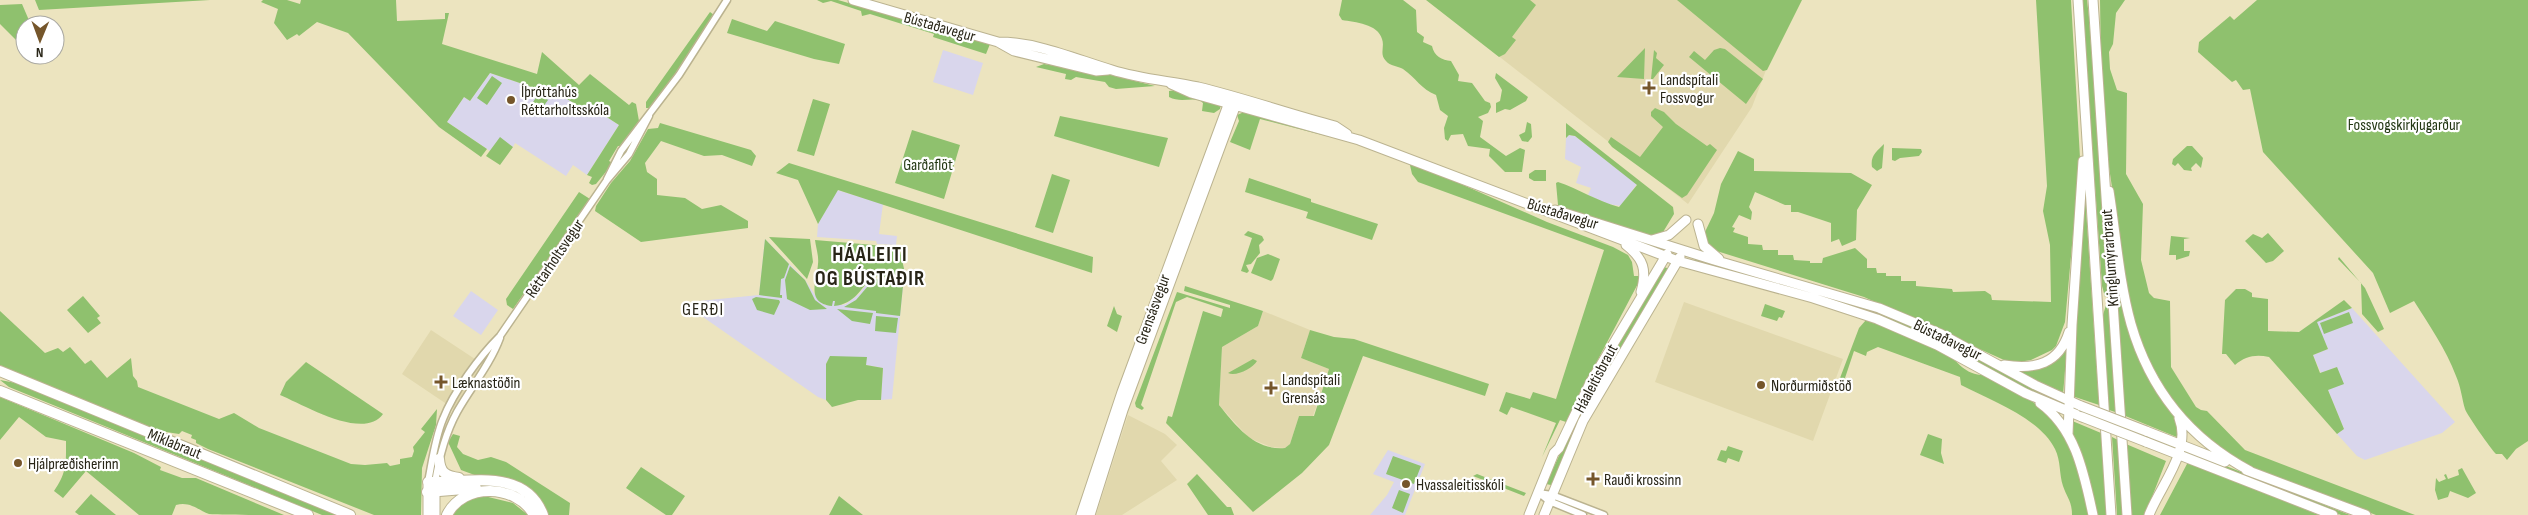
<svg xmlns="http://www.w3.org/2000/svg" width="2528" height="515" font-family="'Sofia Sans Condensed',sans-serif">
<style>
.built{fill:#e1d8ad}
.education{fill:#d9d6ec}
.green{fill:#8fc16e}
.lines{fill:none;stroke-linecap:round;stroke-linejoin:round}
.minor-casing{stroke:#bbb390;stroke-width:9}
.major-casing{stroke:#bbb390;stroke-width:11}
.highway-casing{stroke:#bbb390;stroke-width:12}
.minor{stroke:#fff;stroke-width:6}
.major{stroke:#fff;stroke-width:9}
.highway{stroke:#fff;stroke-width:10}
.major-bridge-casing{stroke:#bbb390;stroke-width:11;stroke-linecap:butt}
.major-bridge{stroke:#fff;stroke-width:9}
.poi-dot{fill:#75562b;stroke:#fff;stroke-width:2}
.labels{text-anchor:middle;stroke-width:4.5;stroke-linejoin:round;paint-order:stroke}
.street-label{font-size:16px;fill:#282517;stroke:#fff}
.poi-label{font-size:16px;fill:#282517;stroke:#fff;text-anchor:start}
.park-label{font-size:16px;fill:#233814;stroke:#fff}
.neighbourhood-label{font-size:18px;letter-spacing:1px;fill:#282517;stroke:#fff}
.district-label{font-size:21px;font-weight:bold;letter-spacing:1px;fill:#282517;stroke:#fff}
</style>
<rect width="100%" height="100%" fill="#ece4bf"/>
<path class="built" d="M1427,0H1800L1766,70L1752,107L1688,204Z
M1684,302L1843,359L1813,441L1655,382Z
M1263,311L1310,330L1301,358L1329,369L1313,416H1299L1290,444L1285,448L1271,447L1249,438L1219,405L1222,347L1258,326Z
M431,330L484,365L454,409L402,374Z
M1128,415L1165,434L1177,445L1161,461L1177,480L1122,515H1096Z"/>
<path class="education" d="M943,50L983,63L973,95L933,82Z
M490,73L567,99L584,109L588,105L619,125L587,175L573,165L566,176L515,143L513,147L500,138L490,151L447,122L464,97L470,101Z
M1569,135L1575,136L1637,184L1621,206L1608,204L1588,195L1591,188L1576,183L1581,167L1565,159L1566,138Z
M837,190L883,204L879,234L897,236L896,245L877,244L876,241L817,237L818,224Z
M765,239L805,280L820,302L826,305L827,296L842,305L846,304L859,294L871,278L885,280L904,276L892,399L881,400L883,368L866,365V357H830L826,364V400L818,397L690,308L699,301L759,295Z
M471,291L498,310L481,335L453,316Z
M2352,308L2455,422L2442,433L2365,460L2357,456L2337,434L2344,429L2328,390L2337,367L2321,373L2313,355L2328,349L2316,322Z
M1388,450L1425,464L1405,515H1370L1387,495L1394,482L1373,474Z"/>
<path class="green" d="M35,0H210L39,10Z
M263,0H287L300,4L301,0H396L397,21L445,19V13H449L442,44L537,74L542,52L579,85L590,74L629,105L632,102L636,104L639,121L620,146H618L609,161L613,163L596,184L592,185L589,183L592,177L587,175L619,125L588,105L584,109L567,99L490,73L470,101L464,97L447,122L487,149L481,157L439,127L348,33L317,22L299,36L297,34L287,40L274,23L278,9L261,2Z
M817,0H838L990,44L986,54L933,37L934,34L870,14L862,16L861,11L831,1L823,3Z
M1342,0H1403L1416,10L1417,32L1424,37L1423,42L1432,46C1434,56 1442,60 1451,61L1459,75L1458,81L1472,83L1485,101L1490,103L1491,107L1488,113L1478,117L1483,121L1480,137L1506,156L1520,148L1525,150L1522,172H1505L1489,156L1490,149L1468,146L1463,134L1451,135L1448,141L1445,139L1444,128L1448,116L1440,110L1436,95C1421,89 1416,78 1403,69C1398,66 1390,66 1386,61C1379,54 1385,47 1382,39C1378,24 1355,22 1342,20L1339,15Z
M1426,0H1530L1536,5L1512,37L1516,40L1505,54L1499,57Z
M1677,0H1802L1767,70L1763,71Z
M2036,0H2071L2080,158L2065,322L2056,346L2052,350L2031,360L2019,362L2004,360L1864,297L1707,248L1704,234L1714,213L1721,184L1738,151L1754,159V171L1851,173L1872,185L1857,210L1856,240L1842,246L1839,239L1831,242V223L1798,212H1791V205H1785L1755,192L1749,207L1752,212L1751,220L1739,215L1732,227L1735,228L1733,232L1748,237V244L1762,245L1763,250H1778V255H1793L1794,260L1810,261V263H1822L1823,258L1855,248L1867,259V268H1876L1877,273H1886V276H1901V281H1916V286L1952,289L1953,292L1985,291L1991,295L1992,300L2051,302L2050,245L2043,211L2047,186Z
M2082,0H2087L2089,17L2108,292L2105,297L2102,286Z
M2100,0H2125L2116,13L2113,44L2109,52L2110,69L2117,90L2127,93L2126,174L2143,204L2141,260L2149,293L2154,298L2170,301L2171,367L2196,407L2201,410L2207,411L2245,450L2415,515H2376L2253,469L2229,456L2181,414L2163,385L2145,353L2129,303L2109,167L2101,66Z
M2257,0H2528V441L2516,449L2507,460L2502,454H2496C2491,449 2467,415 2465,409C2462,399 2461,387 2456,376C2446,349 2429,325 2414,301L2390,313L2373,273L2263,152L2250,89L2243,90L2236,80L2232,82L2198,52L2199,42L2230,16L2234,20Z
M22,4L31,25H25V34L16,40L0,24V5Z
M710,12L714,15L713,19L659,97L650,108H646V102Z
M732,19L767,31L775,21L845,44L839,64L814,59L727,33Z
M1645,48L1644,79L1617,77Z
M1720,48L1725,49L1763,79L1746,104L1689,57L1694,51L1705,60L1714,50Z
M1654,50L1657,53L1656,58L1664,65L1653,79H1651Z
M1044,64L1107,74L1155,86L1116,89L1109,87L1105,82L1076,77L1071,80L1065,79L1066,74L1036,67Z
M1496,73L1528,97L1526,101L1510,110L1505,109L1496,113V103L1500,101L1502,90L1495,78Z
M492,76L502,83L487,105L477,98Z
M1177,90L1221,104L1220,109L1214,113L1202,111L1203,103C1196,95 1182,104 1169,97V91Z
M539,93L548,100L538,114L529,108Z
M813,99L830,104L814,156L797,151Z
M1655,108L1664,112L1676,124L1707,146L1710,144L1717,150L1687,195L1682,198L1612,147L1608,142L1611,137L1640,157L1663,127L1651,116V112Z
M1244,112L1330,137L1260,119L1250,150L1230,142L1239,121L1237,115Z
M1060,116L1168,138L1159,167L1054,136Z
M1527,122L1531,124L1532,137L1528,142L1522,141L1519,135L1525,132Z
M660,123L751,150L756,156L752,166L722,155L704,156L661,141L645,163L647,172L657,179V195L685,198L702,209L721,205L748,221V228L641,242L595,211L596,206L611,183L630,161L648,129L658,128Z
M1566,123L1673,207L1674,214L1660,237L1656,238L1563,211V207L1558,205L1556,183L1558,182C1579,189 1597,201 1619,207L1637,185L1575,136L1569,135L1566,138Z
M912,130L960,145L944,199L895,183Z
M500,137L513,147L500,165L486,156Z
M1884,144L1882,168L1877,171L1872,167C1870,156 1877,151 1884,144Z
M2187,146H2192L2203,158L2201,168L2196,163L2191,168L2192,171L2184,170L2178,163L2175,166L2172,164L2173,159Z
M1892,148L1921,149L1922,152L1919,156L1900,158L1895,161L1892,160Z
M1409,161L1547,222L1613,247L1628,255L1632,262L1634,276H1642L1584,386L1570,419L1566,422L1560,420L1542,457L1556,423L1511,407L1507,415L1499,411L1506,392L1530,399L1533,392L1556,399L1604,250L1418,182L1412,174Z
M789,163L1093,257L1092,273L838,190L818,224L798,180L776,173Z
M1535,170H1546V181H1534L1529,178V174Z
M1052,174L1070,180L1053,233L1035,227Z
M1249,178L1311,199V202L1378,224L1372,240L1306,218L1308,212L1245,192Z
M579,192L590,199L513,309L507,305L506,299Z
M2085,193L2099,405L2072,396Z
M2107,196L2143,364L2156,392L2178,421L2179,438L2123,415Z
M1248,231L1262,236L1264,240L1259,245L1260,253L1251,264L1246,265L1249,271L1247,273L1241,271L1252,238L1244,235Z
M2268,233L2284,251L2273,261L2266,263L2245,241L2253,234L2262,238Z
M2171,236L2190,238L2184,239V251H2190L2189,256L2176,260V255H2169Z
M769,237L810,239L813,262L807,279Z
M765,239L789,264L784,278L781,279L780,295H782V298L759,295Z
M815,240L897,247L900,251L905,273L886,277L873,276C860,289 855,304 834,306L835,301H833L832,306C805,303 817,280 818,264C819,256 816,248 815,240Z
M1268,254L1280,259L1273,279L1271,281L1251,273L1257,258Z
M2339,257L2365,288L2384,329L2378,332L2362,314L2361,283L2338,259Z
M1696,258L1856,304L1857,308L1694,261Z
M790,266L805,280L815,300L827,309L810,310L787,299L785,280Z
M1664,267L1670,269L1582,419L1551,485L1546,484L1587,395Z
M904,276L900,316L876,313V311L844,307L856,300L874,279L885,280Z
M1185,286L1263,311L1258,326L1222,347L1219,405C1236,426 1255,451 1285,448L1290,444L1299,416H1314L1329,369L1301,358L1310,330L1334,337L1354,339L1489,384L1485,396L1363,356L1329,445L1302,473L1253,512L1166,423L1168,416L1172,417L1203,311L1221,317L1223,309L1187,297L1176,302L1141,405L1144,408L1142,410L1136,407L1135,403L1177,292L1230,308V305L1184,291Z
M2236,289H2245L2252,293V297L2268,299V331L2299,332L2344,300L2352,308L2317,322L2328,349L2313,355L2320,373L2337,367L2344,384L2328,390L2344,429L2337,434L2269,357C2256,354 2245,356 2235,365L2226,354H2222L2225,300Z
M83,296L100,316L97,318L101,323L88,333L67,310Z
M756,297L779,300L780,302L774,315L757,310L752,299Z
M1765,304L1785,311L1782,318L1779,317L1777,321L1761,316Z
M2106,305L2110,315L2118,413L2109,410L2103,315Z
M1114,306L1117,314L1122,316L1117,332L1107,326Z
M837,309L873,313L870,324L852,321Z
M0,311L45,353L58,348L63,352L70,347L85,364L91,360L107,378L131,358L133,376L137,381L138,387L219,419L234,413L259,428L351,464L365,465L387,463L390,466L400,464V459L412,457L414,451L413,447L425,432L421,429L437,409L436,425L422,468L421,515H374L208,449L196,443V440L191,438L192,435L182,431L179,434L160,431L19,374L0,365Z
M1874,312L1937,336L2059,400V404L2018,385L1960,353L1870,313Z
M2349,312L2353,323L2324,334L2320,323Z
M876,316L898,318L896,333L875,331Z
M1866,320H1872C1894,330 1924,339 1944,352C1960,362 1964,376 1987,375C2013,390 2046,405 2063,432C2079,456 2084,487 2091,515H2072C2072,501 2067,498 2063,486C2059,474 2061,461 2055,449C2040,418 1990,400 1961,385L1960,377L1878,347L1867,352L1866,356L1854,351L1844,381L1840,378L1859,328Z
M2067,346L2063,395L2012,369C2034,365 2055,366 2067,346Z
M830,356L867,357L866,365L883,368L881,400H858L832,407L826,400V364Z
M1253,359L1257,361C1253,368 1236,377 1228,373Z
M306,362L383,414C364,441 304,405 280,395L286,382Z
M0,380L16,383L338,515H322L9,387Z
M0,397L134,453L161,467L160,470L182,478H196L284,515C267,515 222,515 209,514C198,510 190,501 176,505L172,515H139L86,471L63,498L54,491C67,472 66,463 66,441L46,437L19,417L0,440Z
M2070,420L2101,433L2107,515H2096L2070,431Z
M453,434L460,436L457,447L463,454L478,460L491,457L506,462L570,503L569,515H545L535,497L461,470L448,442Z
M1928,434L1942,439L1941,453L1944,464L1920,455Z
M2112,437L2118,440L2123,515H2117Z
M2126,444L2166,461L2145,515H2130Z
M1728,446L1743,451L1739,462L1728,458L1726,463L1717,460L1721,450L1726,451Z
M2183,449L2350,515H2341L2181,453Z
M1393,456L1421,466L1414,484L1386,474Z
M2188,462L2319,515H2160Z
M641,467L685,496L672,515H666L626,488Z
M2462,468L2476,493L2468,498L2450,491L2448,497L2438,500L2435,490L2436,478L2439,482L2446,479L2444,475L2446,474L2448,479L2459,475L2458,470Z
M1197,474L1227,507H1231L1234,515H1208L1187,484Z
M1477,474L1526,493L1524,496L1473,476Z
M1399,490L1410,494L1403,513L1392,508Z
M91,494L93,496L116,515H79L75,512Z
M480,495L513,503L528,515H451L465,501Z
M839,496L863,515H829Z"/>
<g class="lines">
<g class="minor-casing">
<path id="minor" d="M607,179L621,151L679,75L727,0
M428,482C432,462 435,438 443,419C454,391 479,357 500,336L607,180L629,154L649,116
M435,483C439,458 445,434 457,412C471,387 490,365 500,338
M1538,493L1552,495L1604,515
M1539,493L1549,501L1583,515"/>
</g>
<g class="major-casing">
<path id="major" d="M853,0L998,42L1014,51L1096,71L1108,70
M2078,0L2111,515
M2093,0L2127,515
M998,42C1037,42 1075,59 1112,70C1140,79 1170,81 1198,87C1244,98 1289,114 1335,126L1347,134
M1171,84L1191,93L1359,140L1678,261L1813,298L1877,319L1937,345L2025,393L2082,417
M2109,191C2116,235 2119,281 2131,324C2150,390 2190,439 2250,471
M1555,210L1714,260L1879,308L1941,334L2035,385L2081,406
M1698,224L1704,246L1719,259
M1652,240L1669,235L1686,220
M1626,245C1644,259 1647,270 1641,292
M2004,365C2035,370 2059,364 2069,332
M2040,403C2076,429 2084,474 2093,515
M2146,431L2225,462
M2068,435L2072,325L2083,161
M2146,442L2333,515
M2246,470L2366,515
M428,485V515
M435,485V515
M1081,515L1122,392L1231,97
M1090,515L1123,410L1238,99
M1529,515L1554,453L1559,448L1590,383L1667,254
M1544,515L1583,421L1680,257
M2149,515C2160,486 2192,451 2179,418"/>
</g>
<g class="highway-casing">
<path id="highway" d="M0,371L350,515
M0,391L308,515
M439,459C440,473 446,476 459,478
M428,482C468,483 525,467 543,515
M427,492L476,488
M447,515C463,482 517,484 534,515"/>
</g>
<use href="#minor" class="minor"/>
<use href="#major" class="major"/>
<use href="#highway" class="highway"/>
<g class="major-bridge-casing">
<path id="major-bridge" d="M2081,406L2146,431
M2082,417L2146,442"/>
</g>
<use href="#major-bridge" class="major-bridge"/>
</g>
<g class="poi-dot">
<path d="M1646.5 80.5h5v5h5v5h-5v5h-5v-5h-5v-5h5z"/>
<circle cx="511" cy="100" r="5"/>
<path d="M438.5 374.5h5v5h5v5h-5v5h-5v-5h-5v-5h5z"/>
<circle cx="1761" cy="385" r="5"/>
<path d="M1268.5 380.5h5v5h5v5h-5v5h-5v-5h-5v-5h5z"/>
<circle cx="18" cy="463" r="5"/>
<path d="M1590.5 471.5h5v5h5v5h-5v5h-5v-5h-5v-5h5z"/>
<circle cx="1406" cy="484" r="5"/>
</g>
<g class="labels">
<g class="street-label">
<text transform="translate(940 26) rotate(16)" y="6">Bústaðavegur</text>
<text transform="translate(1563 213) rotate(17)" y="6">Bústaðavegur</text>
<text transform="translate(554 258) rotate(-56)" y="6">Réttarholtsvegur</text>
<text transform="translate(2109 258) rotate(-94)" y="6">Kringlumýrarbraut</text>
<text transform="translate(1152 309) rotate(-70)" y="6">Grensásvegur</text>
<text transform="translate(1948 339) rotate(26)" y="6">Bústaðavegur</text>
<text transform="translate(1595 378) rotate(-62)" y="6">Háaleitisbraut</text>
<text transform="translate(175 443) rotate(22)" y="6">Miklabraut</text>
</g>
<g class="poi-label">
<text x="1660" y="85">Landspítali<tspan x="1660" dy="18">Fossvogur</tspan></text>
<text x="521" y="97">Íþróttahús<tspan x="521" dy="18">Réttarholtsskóla</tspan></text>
<text x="1282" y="385">Landspítali<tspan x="1282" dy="18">Grensás</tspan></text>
<text x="452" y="388">Læknastöðin</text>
<text x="1771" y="391">Norðurmiðstöð</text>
<text x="28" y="469">Hjálpræðisherinn</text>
<text x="1604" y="485">Rauði krossinn</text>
<text x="1416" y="490">Hvassaleitisskóli</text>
</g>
<g class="park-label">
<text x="2404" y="130">Fossvogskirkjugarður</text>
<text x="928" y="170">Garðaflöt</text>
</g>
<g class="neighbourhood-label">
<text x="703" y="315">GERÐI</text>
</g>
<g class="district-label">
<text x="870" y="261">HÁALEITI<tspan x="870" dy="24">OG BÚSTAÐIR</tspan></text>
</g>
</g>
<g transform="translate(40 40) rotate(181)"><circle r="24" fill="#ffffff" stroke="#a9a8a2"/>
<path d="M0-4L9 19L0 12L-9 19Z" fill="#75562b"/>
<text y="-8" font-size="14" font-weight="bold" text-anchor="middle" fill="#282517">N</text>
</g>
</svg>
